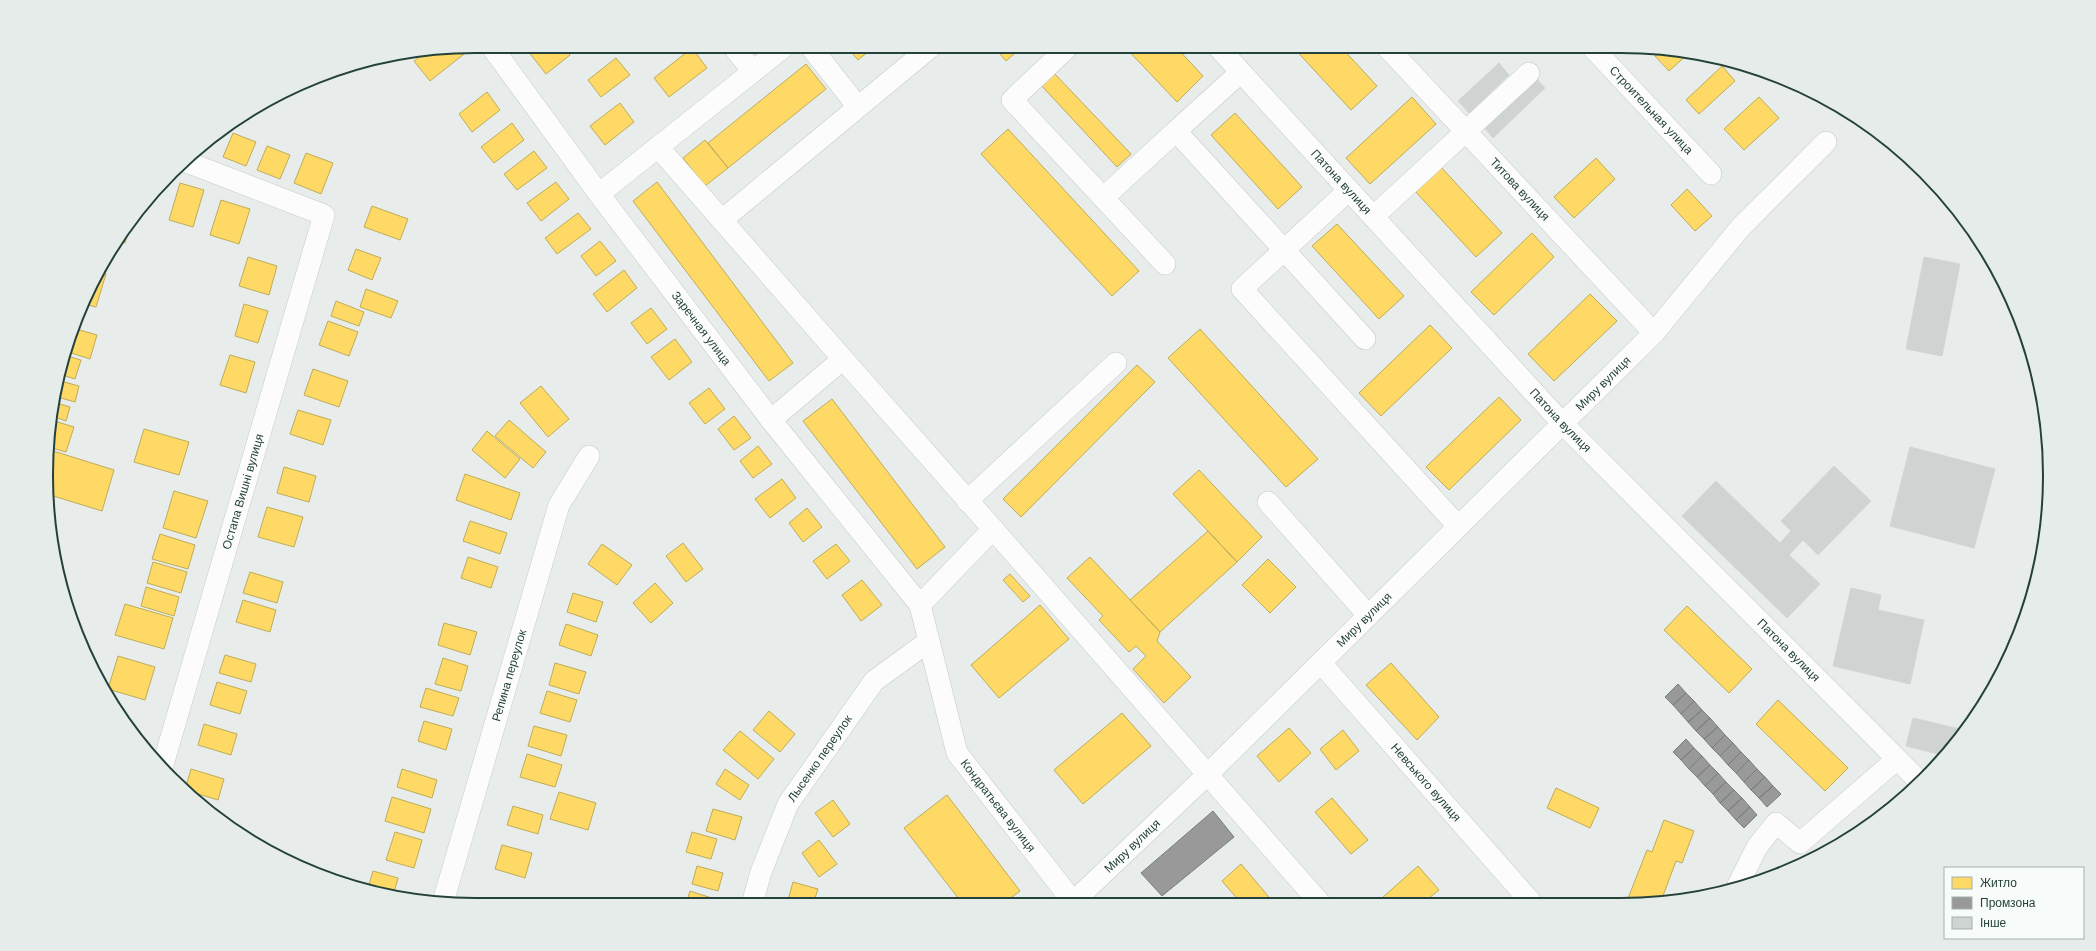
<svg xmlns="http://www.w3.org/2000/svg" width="2096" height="951" font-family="Arial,sans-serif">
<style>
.homes{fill:#ffd966;stroke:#bdac59}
.industry{fill:#999;stroke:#767f7c}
.building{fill:#cfd4d2;stroke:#d1d6d4}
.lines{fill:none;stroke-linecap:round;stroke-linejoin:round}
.minor-casing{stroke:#c5cac8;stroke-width:22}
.minor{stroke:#fcfcfc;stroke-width:21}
.labels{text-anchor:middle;stroke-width:4;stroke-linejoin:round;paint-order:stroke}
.street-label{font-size:12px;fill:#24423a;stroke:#f7fbf9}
.rim{fill:none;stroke:#24423a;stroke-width:2}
</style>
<rect width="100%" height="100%" fill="#e8edeb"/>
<path class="homes" d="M534,46H563L570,55L546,74L528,51Z
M656,46H664L659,50Z
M846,46H875L858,60Z
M993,46H1023L1006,61Z
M1124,46H1175L1203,76L1177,102Z
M1292,46H1340L1377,86L1351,110Z
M459,48L464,54L430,81L414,61L427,51Z
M692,48L707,68L669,97L654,78Z
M1662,50L1689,53L1669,71L1655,56Z
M616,58L630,75L601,97L588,80Z
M806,64L826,89L728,168L708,143Z
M1722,66L1735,81L1699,114L1686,100Z
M1053,72L1131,154L1117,167L1040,84Z
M487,92L500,110L472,132L459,114Z
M1412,97L1436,124L1370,184L1346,158Z
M1759,97L1779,118L1744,150L1724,129Z
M620,103L634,122L605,145L590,126Z
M1235,113L1302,187L1278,209L1211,135Z
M512,123L524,140L494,163L481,147Z
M1008,129L1139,271L1112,296L981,154Z
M233,133L256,142L246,166L223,157Z
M705,140L728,168L705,186L683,158Z
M267,146L290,155L280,179L257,170Z
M534,151L547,168L517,190L504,174Z
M306,153L333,163L321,194L294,183Z
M1596,158L1615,179L1574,218L1554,197Z
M1439,165L1502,233L1476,257L1413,189Z
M556,182L569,199L541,221L527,203Z
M657,182L793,363L769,381L633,201Z
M180,183L204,190L193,227L169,220Z
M1687,189L1712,216L1695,231L1671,205Z
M221,200L250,209L239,244L210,235Z
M372,206L408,219L400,240L364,227Z
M578,213L591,229L557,254L545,238Z
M131,222L125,243L118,241Z
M1337,224L1404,296L1379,319L1312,246Z
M1532,233L1554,257L1494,315L1471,292Z
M600,241L616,261L596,276L581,256Z
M356,249L381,258L372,280L348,270Z
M248,257L277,266L269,295L239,286Z
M624,270L637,288L607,312L593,294Z
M99,271L106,274L96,307L84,304Z
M366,289L398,301L391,318L360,307Z
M1590,294L1617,321L1554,381L1528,354Z
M336,301L364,312L359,326L331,316Z
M244,304L268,311L258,343L235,336Z
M651,308L667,329L647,344L631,323Z
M328,321L358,332L349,356L319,345Z
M1430,325L1452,348L1381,416L1359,393Z
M73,328L97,335L90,359L65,351Z
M1200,329L1318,459L1286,487L1168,358Z
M675,339L692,362L669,380L651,357Z
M64,355L81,360L75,379L59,374Z
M230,355L255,362L246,393L220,385Z
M1137,365L1155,382L1021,517L1003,499Z
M313,369L348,381L339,407L304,395Z
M57,380L79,386L75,402L54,396Z
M541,386L569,419L548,437L520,403Z
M709,388L725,409L705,424L689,403Z
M1499,397L1521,420L1449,490L1426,467Z
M832,399L945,547L917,569L803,421Z
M53,402L70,407L66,421L52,416Z
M298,410L331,420L323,445L290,434Z
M734,416L751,438L734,450L718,429Z
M51,420L74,427L66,452L49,447Z
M509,420L546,452L533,468L495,436Z
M144,429L189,442L179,475L134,462Z
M487,431L520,459L505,478L472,450Z
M758,446L772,464L753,478L740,461Z
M50,450L114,470L102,511L47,494L46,475Z
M284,467L316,476L309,502L277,493Z
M1199,470L1262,537L1237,562L1173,494Z
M465,474L520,493L511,520L456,500Z
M782,479L796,498L770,518L755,499Z
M174,491L208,501L196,538L163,528Z
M267,507L303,517L294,547L258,537Z
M807,508L822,527L803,542L789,523Z
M470,521L507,533L500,554L463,541Z
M1208,531L1237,562L1160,632L1130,600Z
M160,534L195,545L188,569L152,559Z
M683,543L703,569L686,582L666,556Z
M602,544L632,565L617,585L588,564Z
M836,544L850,561L827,579L813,561Z
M468,557L498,567L491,588L461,578Z
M1090,557L1160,632L1157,641L1191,677L1164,703L1133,669L1146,656L1136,646L1129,652L1099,620L1103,616L1067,578Z
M1268,559L1296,587L1270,613L1242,585Z
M153,562L187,572L181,593L147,583Z
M250,572L283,582L277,603L243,593Z
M1010,574L1030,596L1023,602L1003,580Z
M862,580L882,605L861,621L842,595Z
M655,583L673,603L651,623L633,603Z
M146,587L179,597L174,616L141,606Z
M573,593L603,602L596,622L567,612Z
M243,600L276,610L270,632L236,622Z
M125,604L173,618L164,649L115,635Z
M1040,605L1069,639L999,698L971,665Z
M1687,606L1752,669L1729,693L1664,630Z
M444,623L477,632L470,655L438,645Z
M566,624L598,635L591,656L559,645Z
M225,655L256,664L251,682L219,673Z
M118,656L155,667L145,700L108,689Z
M443,658L468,666L461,691L435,684Z
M555,663L586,672L579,694L549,685Z
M1391,663L1439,717L1417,740L1366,685Z
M217,682L247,691L240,714L210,705Z
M426,688L459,698L453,716L420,707Z
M547,691L577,700L570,722L540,713Z
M1778,700L1848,768L1825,791L1756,724Z
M769,711L795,734L780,752L753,730Z
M1122,713L1151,746L1083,804L1054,770Z
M424,721L452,729L446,750L418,741Z
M204,724L237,734L231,755L198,745Z
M534,726L567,735L561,756L528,746Z
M1289,728L1311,753L1279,782L1257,756Z
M131,729L140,731L138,738Z
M1343,730L1359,751L1336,770L1320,749Z
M740,731L774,759L758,779L723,750Z
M527,754L562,765L555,787L520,777Z
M191,769L224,779L218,800L185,790Z
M402,769L437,780L432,798L397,787Z
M725,769L749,785L740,800L716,784Z
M1556,788L1599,808L1590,828L1547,808Z
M559,792L596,803L588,830L550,819Z
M947,795L1020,891L1004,903H962L904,828Z
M392,797L431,809L424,833L385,821Z
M1332,798L1368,840L1351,854L1315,812Z
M833,800L850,824L833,837L815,813Z
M1885,804L1890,809L1863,830L1862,828Z
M513,806L543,815L538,834L507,825Z
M713,809L742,817L735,840L706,831Z
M1664,820L1694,831L1682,863L1676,861L1661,901H1627L1647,850L1652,852Z
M395,832L422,840L414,868L386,860Z
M692,832L717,839L711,859L686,852Z
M819,840L837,864L819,877L802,853Z
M502,845L532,853L525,878L495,869Z
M1241,864L1274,903H1241L1222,881Z
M697,866L723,873L718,891L692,884Z
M1418,866L1439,890L1424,902H1385L1382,898Z
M373,871L398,878L393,896L368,888Z
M793,882L818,889L813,904H800L788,900Z
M690,891L715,899L713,904H686Z"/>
<path class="industry" d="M1678,684L1686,693L1673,705L1665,697Z
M1686,693L1694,701L1681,714L1673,705Z
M1694,701L1702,710L1688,722L1681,714Z
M1702,710L1710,718L1696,731L1688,722Z
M1710,718L1718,727L1704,739L1696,731Z
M1718,727L1725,735L1712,748L1704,739Z
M1725,735L1733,743L1720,756L1712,748Z
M1686,739L1694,748L1681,760L1673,752Z
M1733,743L1741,752L1728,765L1720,756Z
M1694,748L1702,756L1689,769L1681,760Z
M1741,752L1749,760L1736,773L1728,765Z
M1702,756L1710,765L1697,777L1689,769Z
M1749,760L1757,769L1744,782L1736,773Z
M1710,765L1718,773L1705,786L1697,777Z
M1757,769L1765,777L1751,790L1744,782Z
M1718,773L1726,782L1713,794L1705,786Z
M1765,777L1773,786L1759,798L1751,790Z
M1726,782L1734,790L1720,803L1713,794Z
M1773,786L1781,794L1767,807L1759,798Z
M1734,790L1742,798L1728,811L1720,803Z
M1742,798L1750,807L1736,820L1728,811Z
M1750,807L1757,815L1744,828L1736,820Z
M1213,811L1234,837L1162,896L1141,873Z"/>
<path class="building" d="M1499,63L1509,75L1469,113L1458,101Z
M1535,77L1545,88L1493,138L1482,125Z
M1924,257L1960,264L1942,356L1906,349Z
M1910,447L1995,469L1974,548L1890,526Z
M1834,466L1871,501L1818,555L1803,540L1789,555L1820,584L1787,618L1682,516L1716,481L1780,543L1791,531L1781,521Z
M1851,588L1881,595L1878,610L1924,620L1910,684L1833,666Z
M1913,718L1964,730L1942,755L1906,746Z"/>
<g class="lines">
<g class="minor-casing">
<g id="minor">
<path id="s1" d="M491,46L599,194L771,420L920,605L957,753L1074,903"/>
<path d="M733,46L753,72"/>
<path d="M810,46L858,107"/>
<path d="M1069,46L1012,100L1165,264"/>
<path id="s2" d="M1217,46L1562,423L1919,781"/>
<path id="s3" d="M1386,46L1654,333"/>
<path id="s4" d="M1591,46L1711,174"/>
<path d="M1176,131L1241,72"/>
<path d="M658,147L843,359"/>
<path d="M1349,190L1242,289L1458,526"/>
<path d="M599,194L785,46"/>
<path d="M1103,198L1176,131L1365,339"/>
<path d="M1373,217L1529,73"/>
<path d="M722,220L932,46"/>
<path d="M771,420L843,359L993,529"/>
<path d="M967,501L1116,363"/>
<path d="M1268,502L1368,615"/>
<path d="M920,605L993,529L1319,902"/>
<path id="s5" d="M1321,663L1531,902"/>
<path id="s6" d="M162,768L324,215L184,161"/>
<path d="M1738,885L1757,847L1776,823L1800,843L1897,759"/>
<path id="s7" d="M443,902L559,505L589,456"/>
<path id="s8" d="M1072,903L1207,775L1654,333L1740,228L1826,142"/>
<path id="s9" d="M752,904L761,872L788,804L874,681L929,641"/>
</g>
</g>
<use href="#minor" class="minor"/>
</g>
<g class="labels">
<g class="street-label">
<text dy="4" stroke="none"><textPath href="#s4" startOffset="88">Строительная улица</textPath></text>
<text dy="4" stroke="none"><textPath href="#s2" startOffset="184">Патона вулиця</textPath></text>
<text dy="4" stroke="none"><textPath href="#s3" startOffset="196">Титова вулиця</textPath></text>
<text dy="4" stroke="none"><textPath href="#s1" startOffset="352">Заречная улица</textPath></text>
<text dy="4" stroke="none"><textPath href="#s8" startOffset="743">Миру вулиця</textPath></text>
<text dy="4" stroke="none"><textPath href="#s2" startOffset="508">Патона вулиця</textPath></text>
<text dy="4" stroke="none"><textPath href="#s6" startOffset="288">Остапа Вишні вулиця</textPath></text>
<text dy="4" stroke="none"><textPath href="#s8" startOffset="407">Миру вулиця</textPath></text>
<text dy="4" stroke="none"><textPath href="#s2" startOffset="832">Патона вулиця</textPath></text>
<text dy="4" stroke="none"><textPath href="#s7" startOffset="236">Репина переулок</textPath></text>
<text dy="4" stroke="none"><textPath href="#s9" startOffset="162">Лысенко переулок</textPath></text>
<text dy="4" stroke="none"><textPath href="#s5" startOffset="159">Невського вулиця</textPath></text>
<text dy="4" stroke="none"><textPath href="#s1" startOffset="924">Кондратьєва вулиця</textPath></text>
<text dy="4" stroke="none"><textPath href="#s8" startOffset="83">Миру вулиця</textPath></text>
</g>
</g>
<path d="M0 0H2096V951H0ZM475 53H1621A422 422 0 0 1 2043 475V476A422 422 0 0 1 1621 898H475A422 422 0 0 1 53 476V475A422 422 0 0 1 475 53Z" fill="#e6ecea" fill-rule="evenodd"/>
<path class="rim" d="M475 53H1621A422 422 0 0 1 2043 475V476A422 422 0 0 1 1621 898H475A422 422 0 0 1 53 476V475A422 422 0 0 1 475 53Z"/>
<rect x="1944" y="867" width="140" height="72" fill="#f7fbf9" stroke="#a3b1ad"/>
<rect x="1952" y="877" width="20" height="12" fill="#ffd966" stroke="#a3b1ad"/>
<text x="1980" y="887" font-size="12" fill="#24423a">Житло</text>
<rect x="1952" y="897" width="20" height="12" fill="#999999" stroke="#a3b1ad"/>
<text x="1980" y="907" font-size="12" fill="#24423a">Промзона</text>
<rect x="1952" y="917" width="20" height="12" fill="#cfd4d2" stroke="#a3b1ad"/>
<text x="1980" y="927" font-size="12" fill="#24423a">Інше</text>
</svg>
